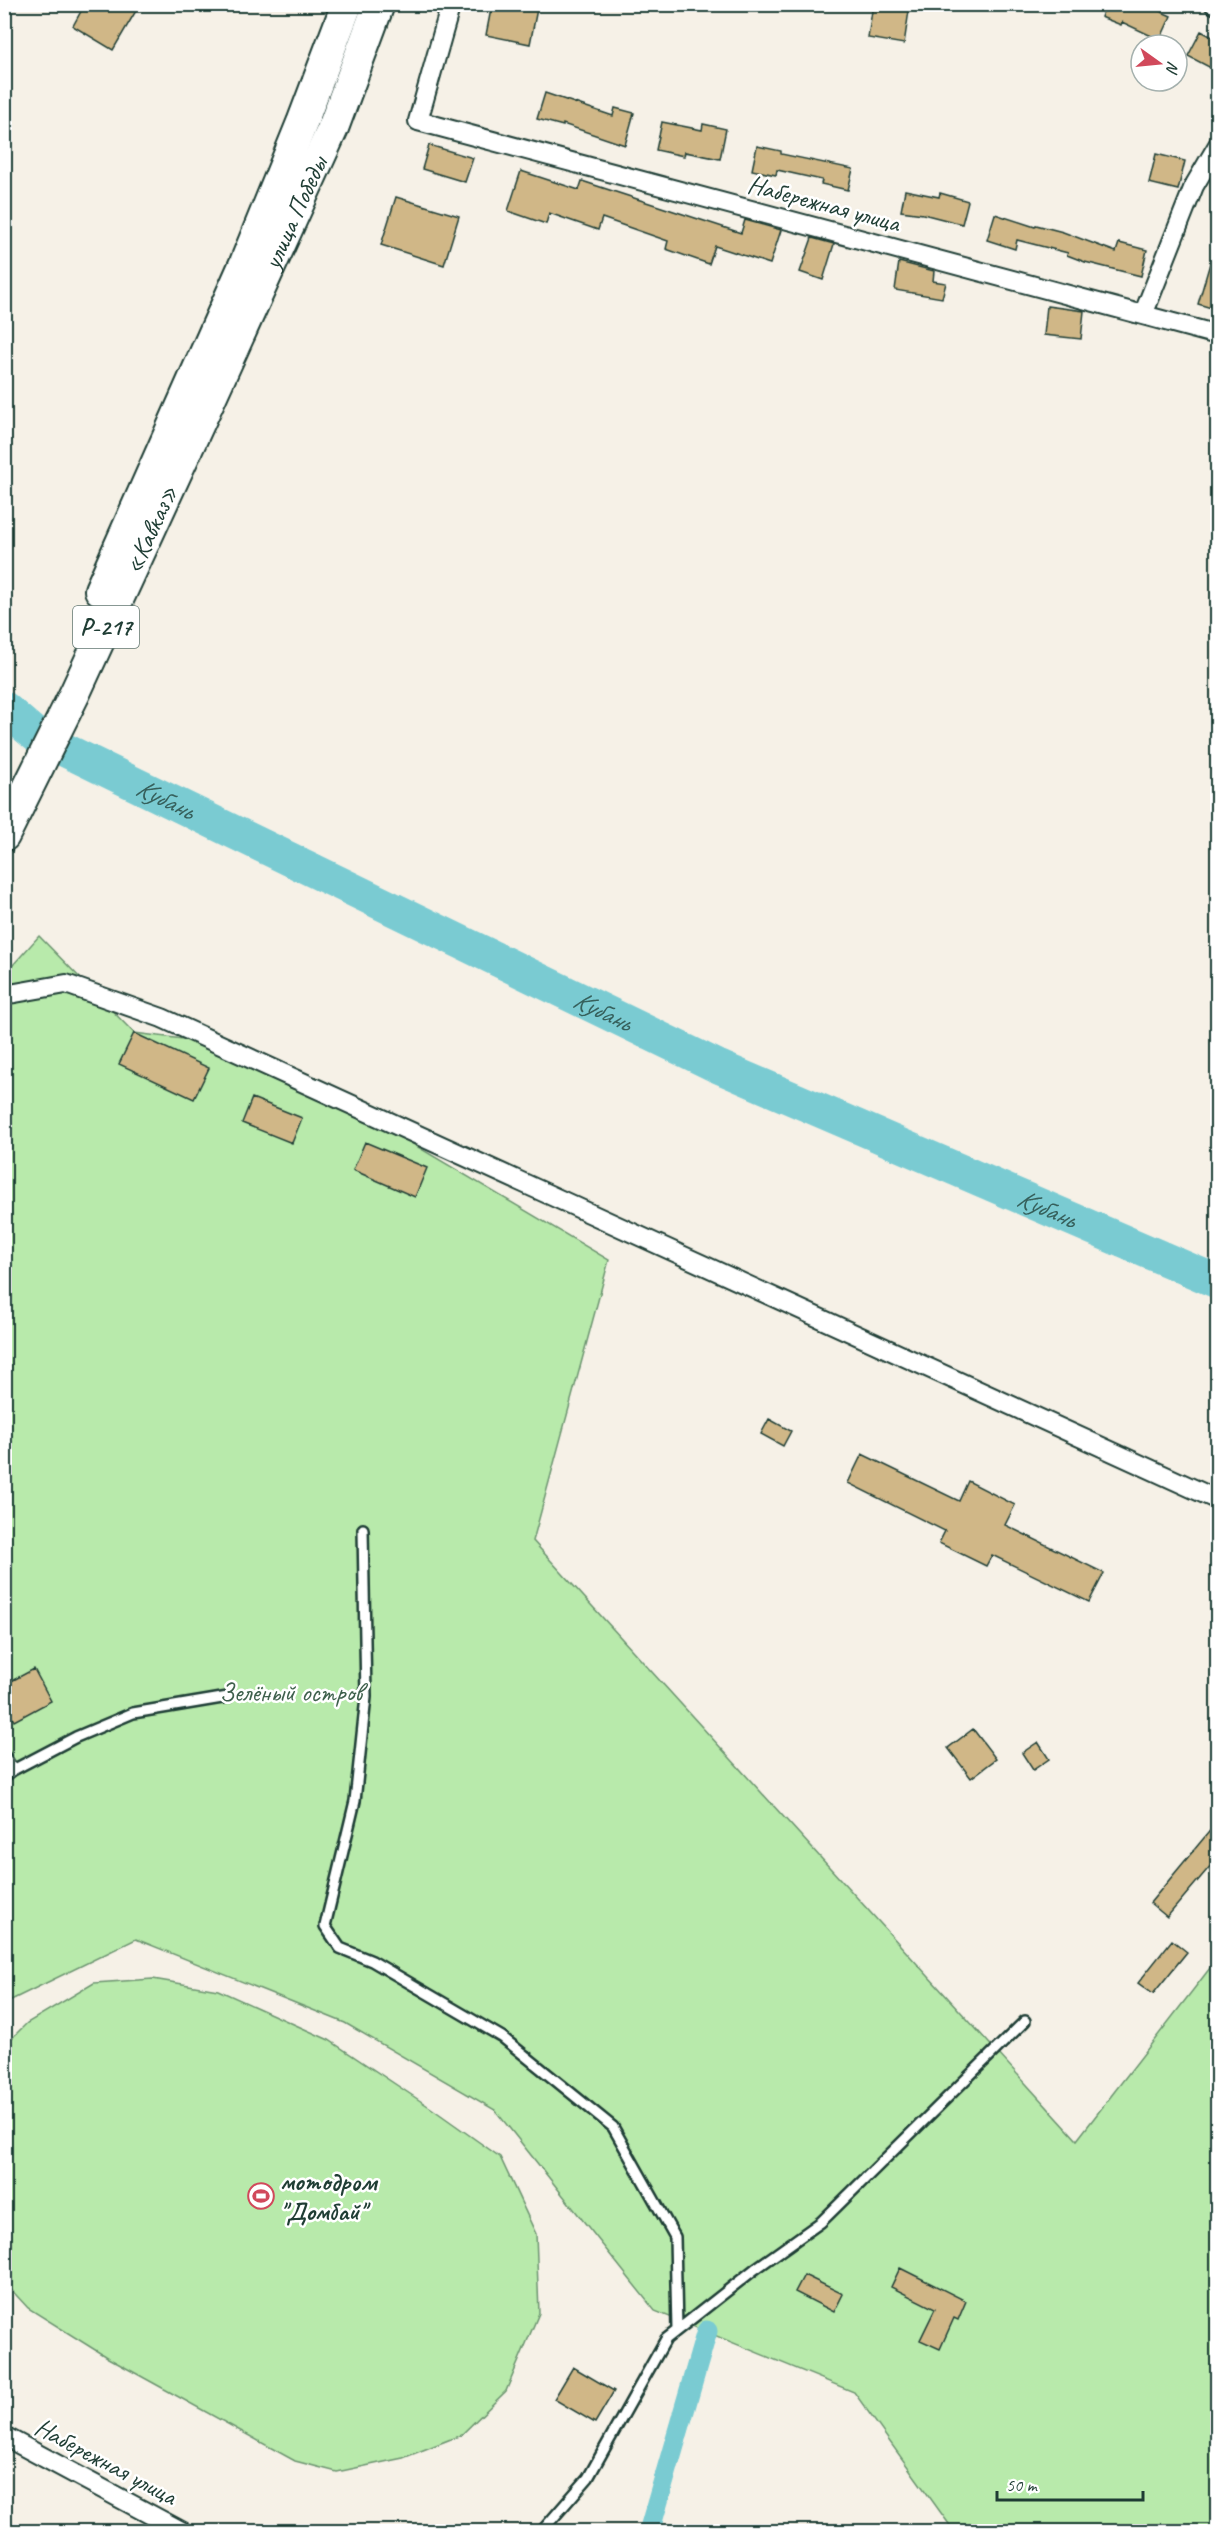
<svg xmlns="http://www.w3.org/2000/svg" width="1222" height="2536" font-family="Caveat,sans-serif">
<style>
.green{fill:#b8eaab;stroke:#6c9470;stroke-width:1.5}
.lines{fill:none;stroke-linecap:round;stroke-linejoin:round}
.canal{stroke:#7acbd2;stroke-width:21}
.river{stroke:#7acbd2;stroke-width:34}
.building{fill:#d0b787;stroke:#1f3d34;stroke-width:1.5}
.service-casing{stroke:#1f3d34;stroke-width:14}
.minor-casing{stroke:#1f3d34;stroke-width:22}
.trunk-casing{stroke:#1f3d34;stroke-width:34}
.service{stroke:#fff;stroke-width:9}
.minor{stroke:#fff;stroke-width:18}
.trunk{stroke:#fff;stroke-width:30}
.labels{text-anchor:middle;stroke-width:5;stroke-linejoin:round;paint-order:stroke}
.shield{fill:#fff;stroke:#627771;stroke-width:1.5}
.shield-label{font-size:24px;font-weight:bold;fill:#1f3d34}
.street-label{font-size:26px;fill:#1f3d34;stroke:#fff}
.park-label{font-size:26px;fill:#3e604c;stroke:#fff}
.poi-label{font-size:26px;font-weight:bold;fill:#1f3d34;stroke:#fff;text-anchor:start}
.water-label{font-size:27px;font-style:italic;fill:#36605c;stroke:#fff}
</style>
<rect width="100%" height="100%" fill="#f6f1e7"/>
<filter id="ink" filterUnits="userSpaceOnUse"><feTurbulence type="fractalNoise" baseFrequency=".0167" numOctaves="2"/><feDisplacementMap in="SourceGraphic" scale="12" xChannelSelector="R" yChannelSelector="G"/><feConvolveMatrix kernelMatrix="1 2 1 2 8 2 1 2 1" color-interpolation-filters="sRGB"/></filter>
<g filter="url(#ink)">
<path class="green" d="M39,936L134,1033L249,1047L609,1260L533,1541L1077,2140L1217,1959V2531H954L854,2392L655,2311L495,2110L345,2023L136,1939L5,2003L4,975Z
M153,1979L218,1990L329,2040L431,2108L500,2157L536,2234L539,2313L506,2391L461,2435L403,2458L337,2472L295,2461L108,2358L28,2308L5,2283V2045L27,2023L94,1983Z"/>
<g class="lines">
<path class="canal" d="M649,2532L707,2331"/>
<path class="river" id="s1" d="M4,708L38,737L717,1066L1218,1282"/>
</g>
<path class="building" d="M85,4H140L113,50L73,26Z
M492,4H538L530,44L486,35Z
M873,4H910L904,44L868,38Z
M1106,4L1146,5L1171,16L1160,40L1122,22L1121,25L1101,17Z
M1201,31L1218,40V55L1211,68L1188,56Z
M545,93L613,116L615,108L634,113L625,145L563,124V126L537,119Z
M662,122L702,130L703,124L726,129L720,159L685,152L684,156L656,150Z
M429,145L473,158L465,182L422,169Z
M757,146L781,151V154L853,169L848,190L821,184L822,180L777,170L776,175L752,170Z
M1156,154L1185,161L1178,190L1149,183Z
M521,171L579,190L582,181L741,233L745,220L781,230L770,264L715,246L709,264L666,249L668,241L602,218L598,230L549,213L546,224L508,211Z
M905,190L939,197L940,193L968,201L962,224L923,214L901,211Z
M396,197L459,216L444,265L381,245Z
M995,214L1035,227L1036,225L1063,232L1116,252L1119,243L1147,250L1141,276L1085,262L1067,255L1068,253L1017,240L1015,249L987,240Z
M812,238L834,244L823,280L800,272Z
M1213,253H1218V310L1198,304Z
M899,262L934,271L933,281L946,283L942,298L895,290Z
M1047,306L1084,311L1081,339L1044,335Z
M134,1033L209,1068L194,1099L119,1064Z
M252,1098L302,1118L292,1143L242,1123Z
M365,1142L427,1168L415,1197L353,1170Z
M769,1419L791,1431L783,1446L761,1434Z
M862,1454L959,1501L968,1481L1015,1505L1005,1525L1104,1573L1089,1602L992,1555L986,1566L939,1543L945,1531L848,1483Z
M34,1669L51,1701L14,1721L4,1703V1685Z
M973,1729L996,1759L971,1778L948,1748Z
M1038,1742L1049,1759L1033,1770L1022,1753Z
M1218,1821V1857L1167,1917L1150,1903Z
M1172,1940L1187,1952L1153,1994L1138,1983Z
M900,2268L966,2301L958,2320L954,2318L940,2349L920,2340L935,2309L891,2287Z
M804,2275L843,2294L834,2312L795,2292Z
M573,2367L614,2391L595,2423L554,2399Z"/>
<g class="lines">
<g class="service-casing">
<path id="service" d="M363,1529L366,1697L355,1801L325,1926L340,1948L372,1961L502,2037L613,2127L675,2237L677,2330
M4,1755L13,1770L4,1777
M13,1770L76,1737L133,1713L228,1697
M541,2532L588,2478L666,2339L755,2269L821,2222L1025,2021"/>
</g>
<g class="minor-casing">
<path id="minor" d="M451,4L418,121L1218,335
M1214,4L1218,6
M1143,315L1194,186L1218,145
M4,995L66,984L162,1018L1218,1500
M4,2436L183,2532"/>
</g>
<g class="trunk-casing">
<g id="trunk">
<path d="M100,590L245,263L302,123L347,4"/>
<path id="s2" d="M4,836L75,693L202,417L333,128L379,4"/>
</g>
</g>
<use href="#service" class="service"/>
<use href="#minor" class="minor"/>
<use href="#trunk" class="trunk"/>
</g>
</g>
<defs>
<g id="stadium-ring" transform="scale(1.35)"><circle r="9.5" fill="#fff" stroke="#d1495b" stroke-width="1.5"/><path d="M0-5a6.5 5 0 1 0 0 10a6.5 5 0 1 0 0-10ZM-3.5-1.8h7v3.6h-7Z" fill="#d1495b"/></g>
</defs>
<g fill-rule="evenodd">
<use href="#stadium-ring" x="261" y="2196"/>
</g>
<g class="labels">
<rect class="shield" x="73" y="606" width="66" height="42" rx="4.5"/>
<g class="shield-label">
<text x="106" y="635">Р-217</text>
</g>
<g class="street-label">
<text transform="translate(824 203) rotate(15)" y="9">Набережная улица</text>
<text dy="9" stroke="none"><textPath href="#s2" startOffset="688">улица Победы</textPath></text>
<text dy="9" stroke="none"><textPath href="#s2" startOffset="340">«Кавказ»</textPath></text>
<text transform="translate(106 2461) rotate(28)" y="9">Набережная улица</text>
</g>
<g class="park-label">
<text x="291" y="1701">Зелёный остров</text>
</g>
<g class="poi-label">
<text x="280" y="2190">мотодром<tspan x="280" dy="30">"Домбай"</tspan></text>
</g>
<g class="water-label">
<text dy="9" stroke="none"><textPath href="#s1" startOffset="186">Кубань</textPath></text>
<text dy="9" stroke="none"><textPath href="#s1" startOffset="672">Кубань</textPath></text>
<text dy="9" stroke="none"><textPath href="#s1" startOffset="1158">Кубань</textPath></text>
</g>
</g>
<rect width="1222" height="2536" fill="none" stroke="#fff" stroke-width="24"/>
<rect x="12" y="12" width="1198" height="2512" fill="none" stroke="#1f3d34" stroke-width="2" filter="url(#ink)"/>
<g transform="translate(1159 63) rotate(105)"><circle r="28" fill="#ffffff" stroke="#a5b1ae" stroke-width="1.5"/>
<path d="M0-4.5L10 22L0 15L-10 22Z" fill="#d1495b"/>
<text y="-9" font-size="16" font-weight="bold" text-anchor="middle" fill="#1f3d34">N</text>
</g>
<path d="M997 2491v9h146v-9" fill="none" stroke="#1f3d34" stroke-width="3"/>
<text x="1006" y="2491" font-size="18" fill="#1f3d34" stroke="#ffffff" stroke-width="4.5" paint-order="stroke">50 m</text>
</svg>
